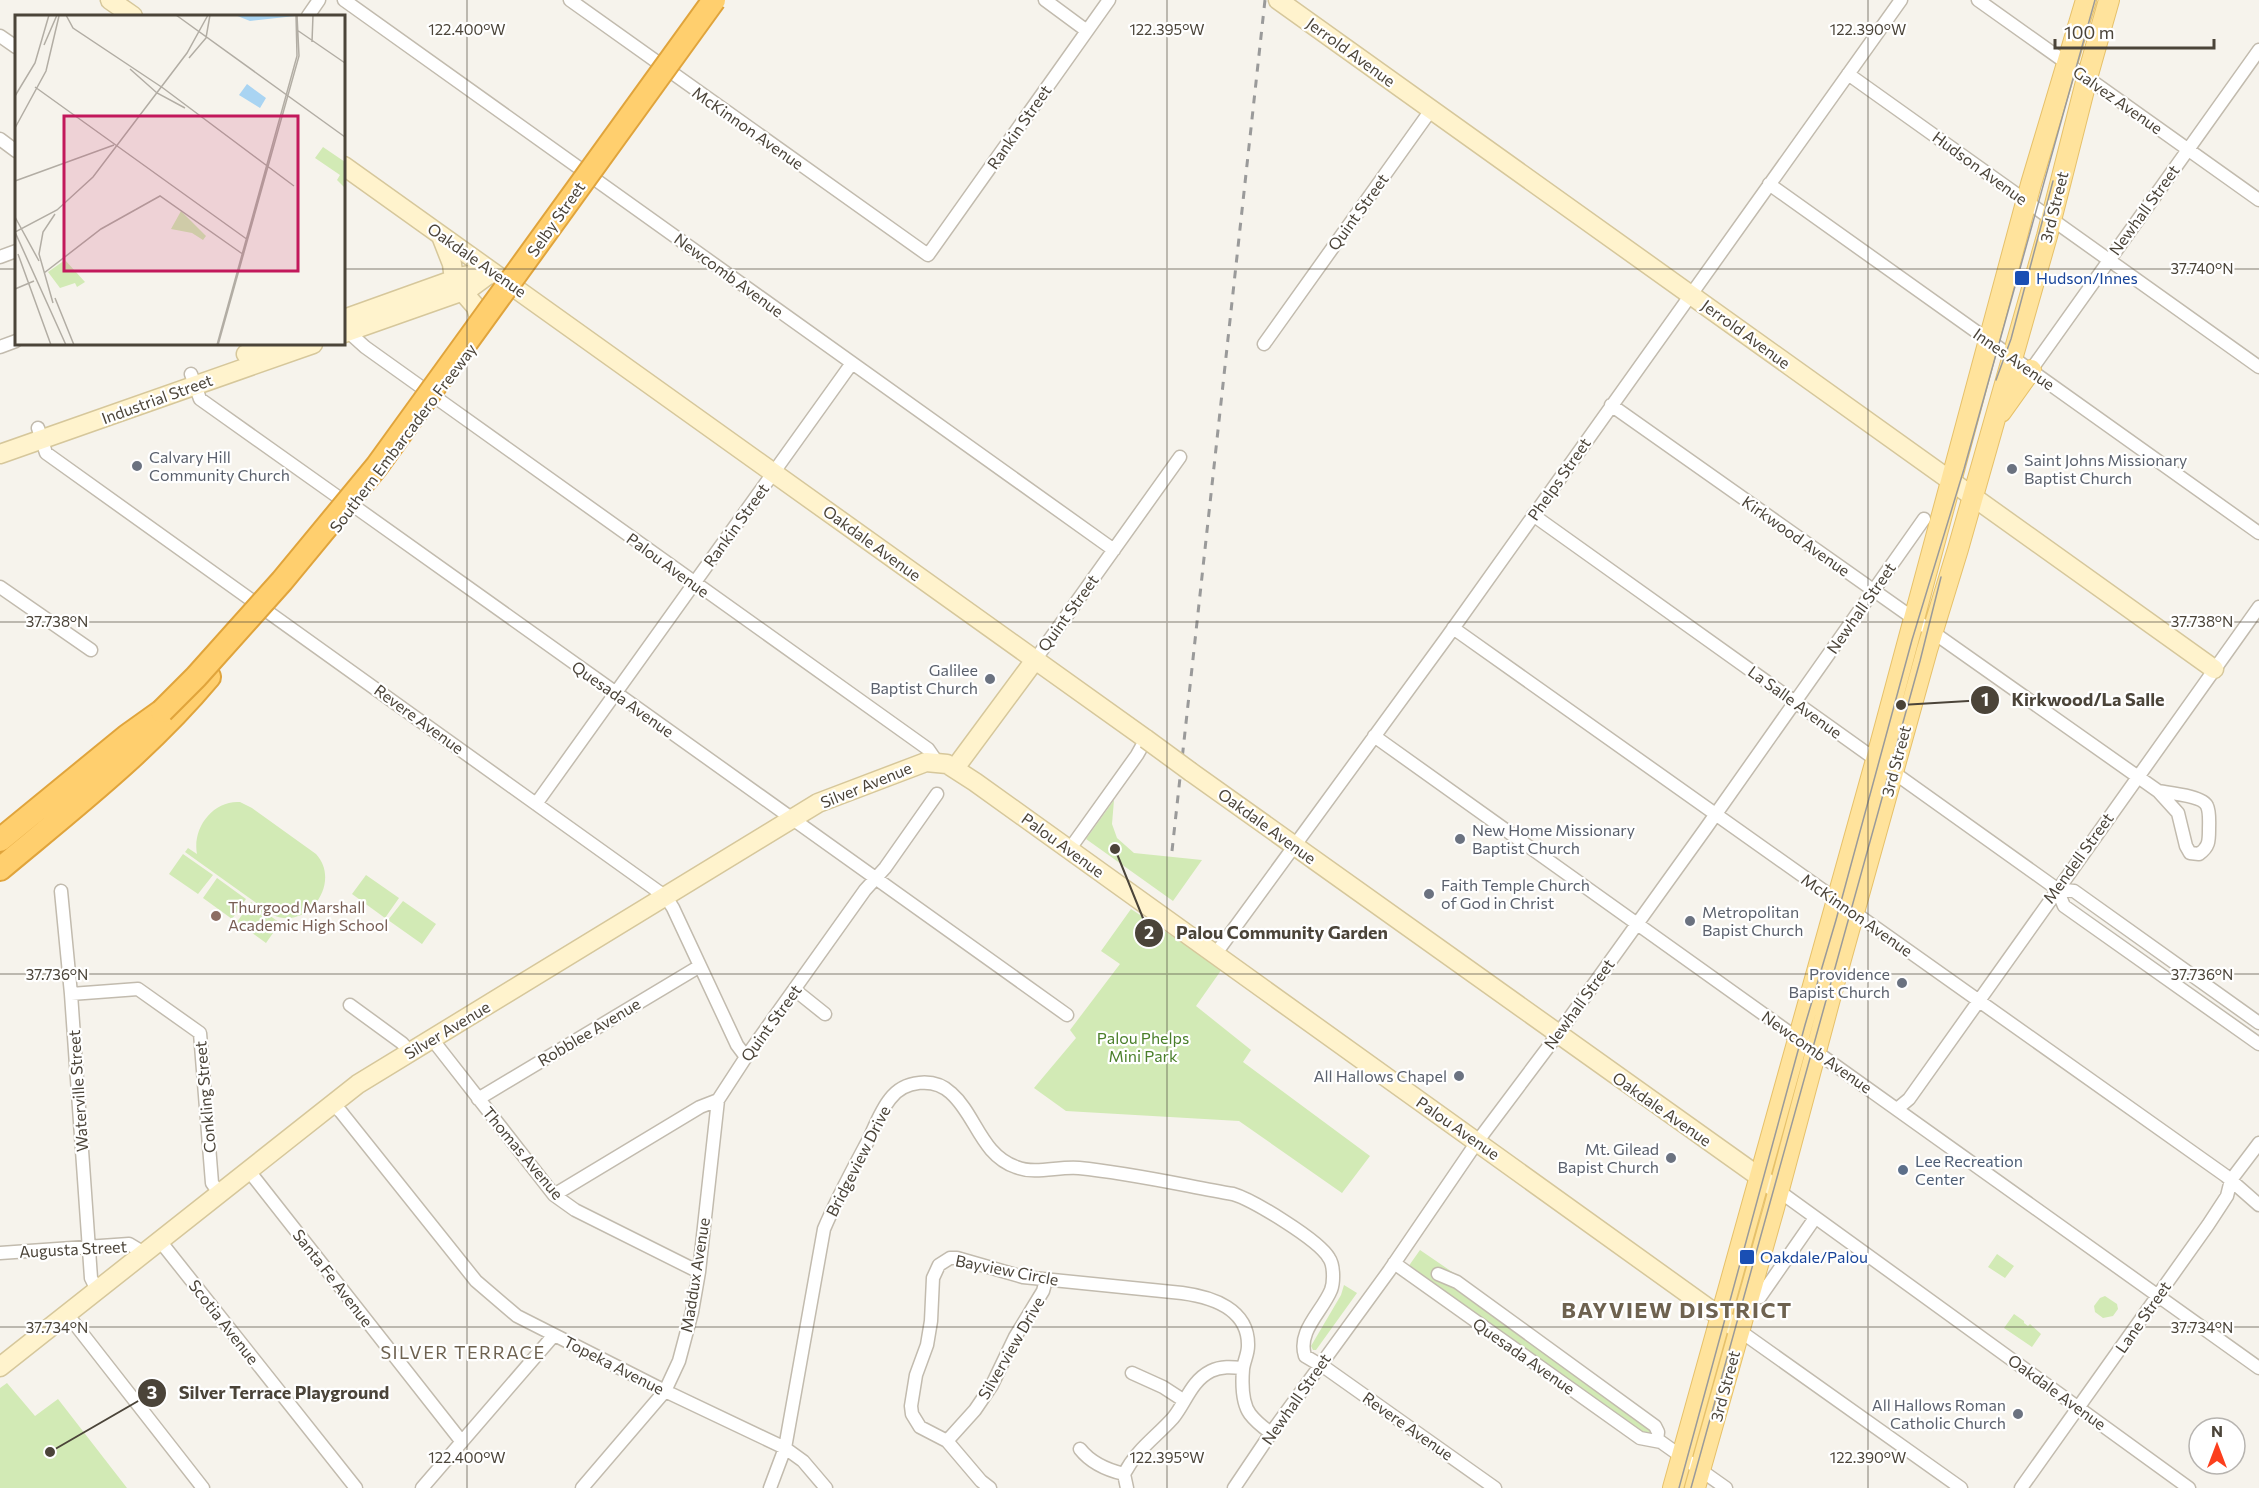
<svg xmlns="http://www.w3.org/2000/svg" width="2259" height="1488" font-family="Commissioner,sans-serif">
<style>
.green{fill:#d2eab5}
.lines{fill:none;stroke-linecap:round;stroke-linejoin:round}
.street-casing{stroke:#c2bbae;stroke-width:15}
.secondary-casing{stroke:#d6c79b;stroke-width:21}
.primary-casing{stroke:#e6c16a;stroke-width:22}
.highway-casing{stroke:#e0a43c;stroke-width:26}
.street{stroke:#fff;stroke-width:12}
.secondary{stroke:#fff3cd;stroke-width:18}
.primary{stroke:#ffe39c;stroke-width:20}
.highway{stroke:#ffcf6e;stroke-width:22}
.tram{stroke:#9a9a9a;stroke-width:1.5}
.rail{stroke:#9a9a9a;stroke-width:3;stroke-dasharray:8 8;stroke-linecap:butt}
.secondary-bridge-casing{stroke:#d6c79b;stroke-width:21;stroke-linecap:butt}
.highway-bridge-casing{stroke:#e0a43c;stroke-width:26;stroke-linecap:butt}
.secondary-bridge{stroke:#fff3cd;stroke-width:18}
.highway-bridge{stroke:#ffcf6e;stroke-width:22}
.ticks{fill:none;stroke:#4b4439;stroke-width:1.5;stroke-opacity:0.45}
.transit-dot{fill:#1a4fb4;stroke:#fff;stroke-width:2}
.worship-dot{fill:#6b7280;stroke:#fff;stroke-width:2}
.education-dot{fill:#8d6e63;stroke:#fff;stroke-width:2}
.service-dot{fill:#5c6f8a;stroke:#fff;stroke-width:2}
.labels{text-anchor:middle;stroke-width:4.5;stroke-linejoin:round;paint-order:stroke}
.street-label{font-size:16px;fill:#4b4439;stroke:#fff}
.transit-label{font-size:16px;fill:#164399;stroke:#fff;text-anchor:start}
.worship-label{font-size:16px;fill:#5b616d;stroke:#fff;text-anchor:start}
.education-label{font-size:16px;fill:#785e54;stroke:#fff;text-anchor:start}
.park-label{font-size:16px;fill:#4a7f2a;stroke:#fff}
.service-label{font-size:16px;fill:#4e5e75;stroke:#fff;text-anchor:start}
.neighbourhood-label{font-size:18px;letter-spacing:1.5px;fill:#6e6250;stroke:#fff}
.district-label{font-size:22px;font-weight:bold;letter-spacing:1.5px;fill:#6e6250;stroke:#fff}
.inset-road{fill:none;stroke:#b2ada4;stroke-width:1.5}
.view{fill:#c2185b;fill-opacity:0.15;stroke:#c2185b;stroke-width:3}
.inset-edge{fill:none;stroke:#4b4439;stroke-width:3}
.ticks-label{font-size:15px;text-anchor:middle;fill:#4b4439;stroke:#fff;stroke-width:4.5;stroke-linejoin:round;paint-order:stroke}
.leader{fill:none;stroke:#4b4439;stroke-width:2}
.callout-dot{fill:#4b4439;stroke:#fff;stroke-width:2}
.mark-label{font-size:18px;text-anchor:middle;font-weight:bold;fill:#fff}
.callout-label{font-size:18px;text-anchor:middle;font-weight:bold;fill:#4b4439;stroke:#fff;stroke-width:4.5;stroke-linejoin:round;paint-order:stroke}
</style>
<rect width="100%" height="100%" fill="#f6f3ec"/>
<path class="green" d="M1114,800L1112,824L1117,838L1134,853L1202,860L1173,901L1086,839Z
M240,802L252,808L316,854C342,882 308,931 273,915L185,852L188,848L197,854C192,828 213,800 240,802Z
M183,854L213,875L198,894L169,874Z
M366,875L399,898L385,918L352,894Z
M217,878L246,899L232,919L203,898Z
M403,901L436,924L422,944L388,920Z
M251,902L280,923L266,943L237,922Z
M1131,909L1222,969L1196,1006L1251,1050L1243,1062L1370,1156L1342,1193L1239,1121L1066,1111L1034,1088L1076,1038L1070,1030L1120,964L1101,951Z
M1420,1250L1461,1278L1454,1288L1651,1428L1652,1435L1648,1437L1408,1267Z
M1997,1254L2014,1266L2005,1278L1988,1267Z
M1344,1285L1357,1293L1316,1350H1313L1311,1346L1341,1295Z
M2105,1296L2117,1304L2118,1309L2113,1316L2103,1318L2095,1312L2094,1306L2100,1298Z
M2014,1314L2024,1321V1323L2028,1326L2030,1324L2041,1334L2032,1347L2004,1328Z
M7,1383L35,1416L58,1399L127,1488H0V1388Z"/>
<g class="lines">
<g class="street-casing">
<path id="street" d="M344,0L1114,550
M570,0L928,255L1109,0
M1045,0L1087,31
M1978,0L2259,200
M308,16L319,0
M0,36L16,47
M1848,74L2259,367
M0,139L16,151
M1769,184L2259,533
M0,257L16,251
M344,328L365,347L442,402L928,749L937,762
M1264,344L1431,110
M0,347L16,341
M2031,370L2259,50
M191,374L200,399L338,497L351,504C590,674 828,844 1067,1015
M1611,405L2158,791L2178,813L2186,846L2190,853L2199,854C2209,847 2209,841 2209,830C2209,823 2210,812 2207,806C2203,796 2169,793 2158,791
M38,428L46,453L666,897L673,908L737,1045L746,1057
M1533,515L2057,889L2064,906L2259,1044
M0,587L91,650
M1453,628L2226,1176L2259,1205
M1035,660L1180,457
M1374,736L2259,1368
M536,804L852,363
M1069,850L1137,755L1146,739
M2057,889L2074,891L2259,1023
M61,891L71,994L91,1278L97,1290
M1214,956L1447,637L1901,0
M795,990L825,1014
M71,994L138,989L200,1033L212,1183L220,1194
M350,1005L402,1043L410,1052
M432,1039L554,1195L575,1210L699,1272
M478,1099L700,966
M331,1103L341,1112L476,1281L517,1316L665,1391L785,1448L803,1461L826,1488
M1897,1109L1909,1099L2259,607
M249,1171L462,1442
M1779,1191L2189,1488
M554,1195L700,1107L718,1100L746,1057L865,890L885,868L937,794
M160,1241L356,1488
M0,1253L129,1244L144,1253
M1394,1263L1640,1438L1661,1442L1726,1488
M1438,1274L1457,1282L1655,1426L1658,1432L1657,1441
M1760,1297L1815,1218
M67,1314L203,1488
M1740,1331L1961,1488
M1132,1373L1163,1387L1183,1400
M947,1441L975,1410L992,1385L1015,1337L1043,1291L1046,1280
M1080,1449C1091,1463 1107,1470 1124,1474
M422,1488L554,1335
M582,1488L665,1391L679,1361L692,1312L699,1272L718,1100
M770,1488L785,1448L824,1229C837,1198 853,1169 869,1139C875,1126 881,1110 890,1099C904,1080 934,1077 951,1093C976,1115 981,1155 1016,1167C1036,1175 1058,1166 1079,1168C1130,1173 1182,1185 1233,1194C1253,1200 1319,1240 1329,1258C1334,1265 1334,1282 1331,1290C1322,1312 1297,1331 1305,1356L1327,1369L1495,1488
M990,1488L981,1481L947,1441L920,1427L912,1414L911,1406L916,1375L927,1345L931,1321L933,1278L939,1265L950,1258H957L1023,1277L1182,1293C1212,1297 1249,1309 1248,1346C1248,1354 1244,1361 1243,1369C1242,1382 1242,1403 1250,1414C1256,1422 1264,1428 1271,1433
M1127,1488L1124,1474C1137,1449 1155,1438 1173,1418C1186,1402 1191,1381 1211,1371C1221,1366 1232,1367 1243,1368
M1234,1488L1271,1433L1389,1271L1477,1142L1558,1034L1706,828L1924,519
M2021,1488L2208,1225L2227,1196L2231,1180L2259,1143"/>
</g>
<g class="secondary-casing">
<path id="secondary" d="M110,0L133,16
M1278,0L2214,669
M344,166L1146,739
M441,236L452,264L454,280
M462,291L476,307L481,326
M344,319L464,276L491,272
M344,333L469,289L492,272
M246,354L275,344
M0,454L313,344
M955,768L1035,660
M1191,772L1779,1191
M0,1367L358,1084L818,803L926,762L947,764L975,782L1740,1331"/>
</g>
<g class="primary-casing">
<path id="primary" d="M2001,412L2031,370
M1673,1488L1876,760L2031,184L2086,0
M1695,1488L1774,1208L1831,995L1927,650L1958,549L2047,236L2087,78L2109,0"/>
</g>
<g class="highway-casing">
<path id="highway" d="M0,840L127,736L162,711
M0,869C73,808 148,750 209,677"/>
</g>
<use href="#street" class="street"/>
<use href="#secondary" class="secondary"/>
<use href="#primary" class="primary"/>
<use href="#highway" class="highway"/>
<path class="tram" d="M1996,380L2011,339L2053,181
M1679,1488L1805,1025L1836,920L1912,640L1964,469L2095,0
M1691,1488L1920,661L1941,577"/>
<path class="rail" d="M1172,851L1265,0"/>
<g class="secondary-bridge-casing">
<path id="secondary-bridge" d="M1146,739L1191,772"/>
</g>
<g class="highway-bridge-casing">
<path id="highway-bridge" d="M162,711L196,677L282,581L377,466L714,0"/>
</g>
<use href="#secondary-bridge" class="secondary-bridge"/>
<use href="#highway-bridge" class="highway-bridge"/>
</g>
<path class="ticks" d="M467,0V1488M1167,0V1488M1868,0V1488M0,269H16M344,269H2259M0,622H2259M0,974H2259M0,1327H2259"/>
<g class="transit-dot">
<rect x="2014" y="270" width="16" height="16" rx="3"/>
<rect x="1739" y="1249" width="16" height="16" rx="3"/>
</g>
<g class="worship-dot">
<circle cx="137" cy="466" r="6"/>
<circle cx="2012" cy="469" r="6"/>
<circle cx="990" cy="679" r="6"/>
<circle cx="1460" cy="839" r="6"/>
<circle cx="1429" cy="894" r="6"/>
<circle cx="1690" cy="921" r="6"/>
<circle cx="1902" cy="983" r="6"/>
<circle cx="1459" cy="1076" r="6"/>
<circle cx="1671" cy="1158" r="6"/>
<circle cx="2018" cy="1414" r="6"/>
</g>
<circle class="education-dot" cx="216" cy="916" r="6"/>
<circle class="service-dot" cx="1903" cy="1170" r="6"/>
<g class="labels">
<g class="street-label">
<text transform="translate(1351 52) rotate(36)" y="6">Jerrold Avenue</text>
<text transform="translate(2118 100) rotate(35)" y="6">Galvez Avenue</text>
<text transform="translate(1019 127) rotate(-55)" y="6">Rankin Street</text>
<text transform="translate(748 128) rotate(35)" y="6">McKinnon Avenue</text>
<text transform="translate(1980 168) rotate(36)" y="6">Hudson Avenue</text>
<text transform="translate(2054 207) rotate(-76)" y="6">3rd Street</text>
<text transform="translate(2144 210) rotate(-54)" y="6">Newhall Street</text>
<text transform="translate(1358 212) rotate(-54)" y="6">Quint Street</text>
<text transform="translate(556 219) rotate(-55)" y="6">Selby Street</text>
<text transform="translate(477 260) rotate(35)" y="6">Oakdale Avenue</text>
<text transform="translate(729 275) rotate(36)" y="6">Newcomb Avenue</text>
<text transform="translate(1746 334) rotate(36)" y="6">Jerrold Avenue</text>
<text transform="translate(2014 359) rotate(35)" y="6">Innes Avenue</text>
<text transform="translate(157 399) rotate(-20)" y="6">Industrial Street</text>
<text transform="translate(403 438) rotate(-53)" y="6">Southern Embarcadero Freeway</text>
<text transform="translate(1559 479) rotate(-55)" y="6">Phelps Street</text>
<text transform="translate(736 525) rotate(-54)" y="6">Rankin Street</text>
<text transform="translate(1796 536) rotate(35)" y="6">Kirkwood Avenue</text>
<text transform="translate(872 543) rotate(36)" y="6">Oakdale Avenue</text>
<text transform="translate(668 565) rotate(36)" y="6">Palou Avenue</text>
<text transform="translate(1861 608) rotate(-55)" y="6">Newhall Street</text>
<text transform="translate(1068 613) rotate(-54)" y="6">Quint Street</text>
<text transform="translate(623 699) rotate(35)" y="6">Quesada Avenue</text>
<text transform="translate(1795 702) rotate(36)" y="6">La Salle Avenue</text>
<text transform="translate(419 719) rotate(36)" y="6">Revere Avenue</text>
<text transform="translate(1896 761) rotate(-75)" y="6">3rd Street</text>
<text transform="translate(866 785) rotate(-22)" y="6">Silver Avenue</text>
<text transform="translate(1267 826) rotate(36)" y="6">Oakdale Avenue</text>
<text transform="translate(1063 845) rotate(36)" y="6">Palou Avenue</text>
<text transform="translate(2078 858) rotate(-54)" y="6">Mendell Street</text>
<text transform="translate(1857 915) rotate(35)" y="6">McKinnon Avenue</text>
<text transform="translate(1579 1004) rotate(-54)" y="6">Newhall Street</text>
<text transform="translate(771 1023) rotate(-54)" y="6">Quint Street</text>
<text transform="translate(447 1030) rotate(-31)" y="6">Silver Avenue</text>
<text transform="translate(589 1032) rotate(-31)" y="6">Robblee Avenue</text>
<text transform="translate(1817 1052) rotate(35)" y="6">Newcomb Avenue</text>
<text transform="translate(78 1091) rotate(-94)" y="6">Waterville Street</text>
<text transform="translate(205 1097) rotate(-95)" y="6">Conkling Street</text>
<text transform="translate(1662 1109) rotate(35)" y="6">Oakdale Avenue</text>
<text transform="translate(1458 1128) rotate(35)" y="6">Palou Avenue</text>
<text transform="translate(523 1153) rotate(50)" y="6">Thomas Avenue</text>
<text transform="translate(858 1161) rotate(-63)" y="6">Bridgeview Drive</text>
<text transform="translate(73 1249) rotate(-3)" y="6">Augusta Street</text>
<text transform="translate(1007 1270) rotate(11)" y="6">Bayview Circle</text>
<text transform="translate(695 1275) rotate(-81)" y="6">Maddux Avenue</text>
<text transform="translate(333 1278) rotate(52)" y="6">Santa Fe Avenue</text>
<text transform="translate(2143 1317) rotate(-55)" y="6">Lane Street</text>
<text transform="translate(224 1322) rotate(52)" y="6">Scotia Avenue</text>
<text transform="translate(1011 1348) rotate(-60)" y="6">Silverview Drive</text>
<text transform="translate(1524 1356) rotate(35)" y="6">Quesada Avenue</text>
<text transform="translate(614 1365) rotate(27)" y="6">Topeka Avenue</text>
<text transform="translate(1725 1386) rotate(-75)" y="6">3rd Street</text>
<text transform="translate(2057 1392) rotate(36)" y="6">Oakdale Avenue</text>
<text transform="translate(1296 1399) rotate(-55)" y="6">Newhall Street</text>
<text transform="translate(1408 1426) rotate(35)" y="6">Revere Avenue</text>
</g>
<g class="transit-label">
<text x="2036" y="284">Hudson/Innes</text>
<text x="1760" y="1263">Oakdale/Palou</text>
</g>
<g class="worship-label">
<text x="149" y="463">Calvary Hill<tspan x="149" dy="18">Community Church</tspan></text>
<text x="2024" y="466">Saint Johns Missionary<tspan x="2024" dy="18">Baptist Church</tspan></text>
<text x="978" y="676" text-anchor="end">Galilee<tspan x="978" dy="18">Baptist Church</tspan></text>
<text x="1472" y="836">New Home Missionary<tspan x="1472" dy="18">Baptist Church</tspan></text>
<text x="1441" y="891">Faith Temple Church<tspan x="1441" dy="18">of God in Christ</tspan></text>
<text x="1702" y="918">Metropolitan<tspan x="1702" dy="18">Bapist Church</tspan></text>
<text x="1890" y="980" text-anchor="end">Providence<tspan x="1890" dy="18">Bapist Church</tspan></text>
<text x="1447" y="1082" text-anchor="end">All Hallows Chapel</text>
<text x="1659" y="1155" text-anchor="end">Mt. Gilead<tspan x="1659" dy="18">Bapist Church</tspan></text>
<text x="2006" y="1411" text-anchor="end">All Hallows Roman<tspan x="2006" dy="18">Catholic Church</tspan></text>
</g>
<g class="education-label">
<text x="228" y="913">Thurgood Marshall<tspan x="228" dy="18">Academic High School</tspan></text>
</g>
<g class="park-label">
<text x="1143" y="1044">Palou Phelps<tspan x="1143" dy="18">Mini Park</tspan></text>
</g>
<g class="service-label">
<text x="1915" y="1167">Lee Recreation<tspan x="1915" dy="18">Center</tspan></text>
</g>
<g class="neighbourhood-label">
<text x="463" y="1359">SILVER TERRACE</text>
</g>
<g class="district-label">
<text x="1677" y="1318">BAYVIEW DISTRICT</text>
</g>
</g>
<g transform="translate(15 15)">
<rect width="330" height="330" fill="#f6f3ec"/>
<path d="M308,132L330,147V173L322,165L325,160L300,143ZM166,196L191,221L188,225L177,218L156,214ZM50,245L70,267L62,272L60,268L45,273L33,257Z" fill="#d2eab5"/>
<path d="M220,0L280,1L235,6ZM232,69L251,83L245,93L224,80Z" fill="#a9d4f2"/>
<path class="inset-road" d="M51,0L58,13L148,73L279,171M161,0L330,122M282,15L330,48M297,27L298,0M29,30L42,0M174,43L191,23L195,0M115,54L142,78L170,93M20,72L233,225M0,81L20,48L34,0M0,113L31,56L44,1M0,166L99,130M0,202L24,246M3,239L36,330M29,258L86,214L145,181L229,240M0,274L19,266M40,283L59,330M38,288L24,239L28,217L40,199M51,330L0,217L42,195L78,162L172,38L193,0M202,330L282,41L281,0M203,330L284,41L282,0"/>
<path class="view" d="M49,101H283V256H49Z"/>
<rect width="330" height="330" class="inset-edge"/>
</g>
<g class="ticks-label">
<text x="467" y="35">122.400°W</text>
<text x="1167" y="35">122.395°W</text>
<text x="1868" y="35">122.390°W</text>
<text x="2202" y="274">37.740°N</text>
<text x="57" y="627">37.738°N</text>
<text x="2202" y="627">37.738°N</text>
<text x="57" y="980">37.736°N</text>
<text x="2202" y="980">37.736°N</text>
<text x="57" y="1333">37.734°N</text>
<text x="2202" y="1333">37.734°N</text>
<text x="467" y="1463">122.400°W</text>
<text x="1167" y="1463">122.395°W</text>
<text x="1868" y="1463">122.390°W</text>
</g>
<path class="leader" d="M1901 705L1985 700M1115 849L1149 933M50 1452L152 1393"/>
<g class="callout-dot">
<circle cx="1901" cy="705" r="6"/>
<circle cx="1115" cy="849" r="6"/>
<circle cx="50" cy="1452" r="6"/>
<circle cx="1985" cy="700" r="15"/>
<circle cx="1149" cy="933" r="15"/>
<circle cx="152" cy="1393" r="15"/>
</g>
<g class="mark-label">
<text x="1985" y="706">1</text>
<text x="1149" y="939">2</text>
<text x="152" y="1399">3</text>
</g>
<g class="callout-label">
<text x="2088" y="706">Kirkwood/La Salle</text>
<text x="1282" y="939">Palou Community Garden</text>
<text x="284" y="1399">Silver Terrace Playground</text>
</g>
<g transform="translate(2217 1446)"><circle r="28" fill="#ffffff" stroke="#b7b4b0" stroke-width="1.5"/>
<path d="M0-4.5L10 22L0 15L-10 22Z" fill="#fc3f1d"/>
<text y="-9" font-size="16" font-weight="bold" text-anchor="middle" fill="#4b4439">N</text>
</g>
<path d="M2055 39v9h159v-9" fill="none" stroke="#4b4439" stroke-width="3"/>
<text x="2064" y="39" font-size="18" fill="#4b4439" stroke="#ffffff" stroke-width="4.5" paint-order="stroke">100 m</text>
</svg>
